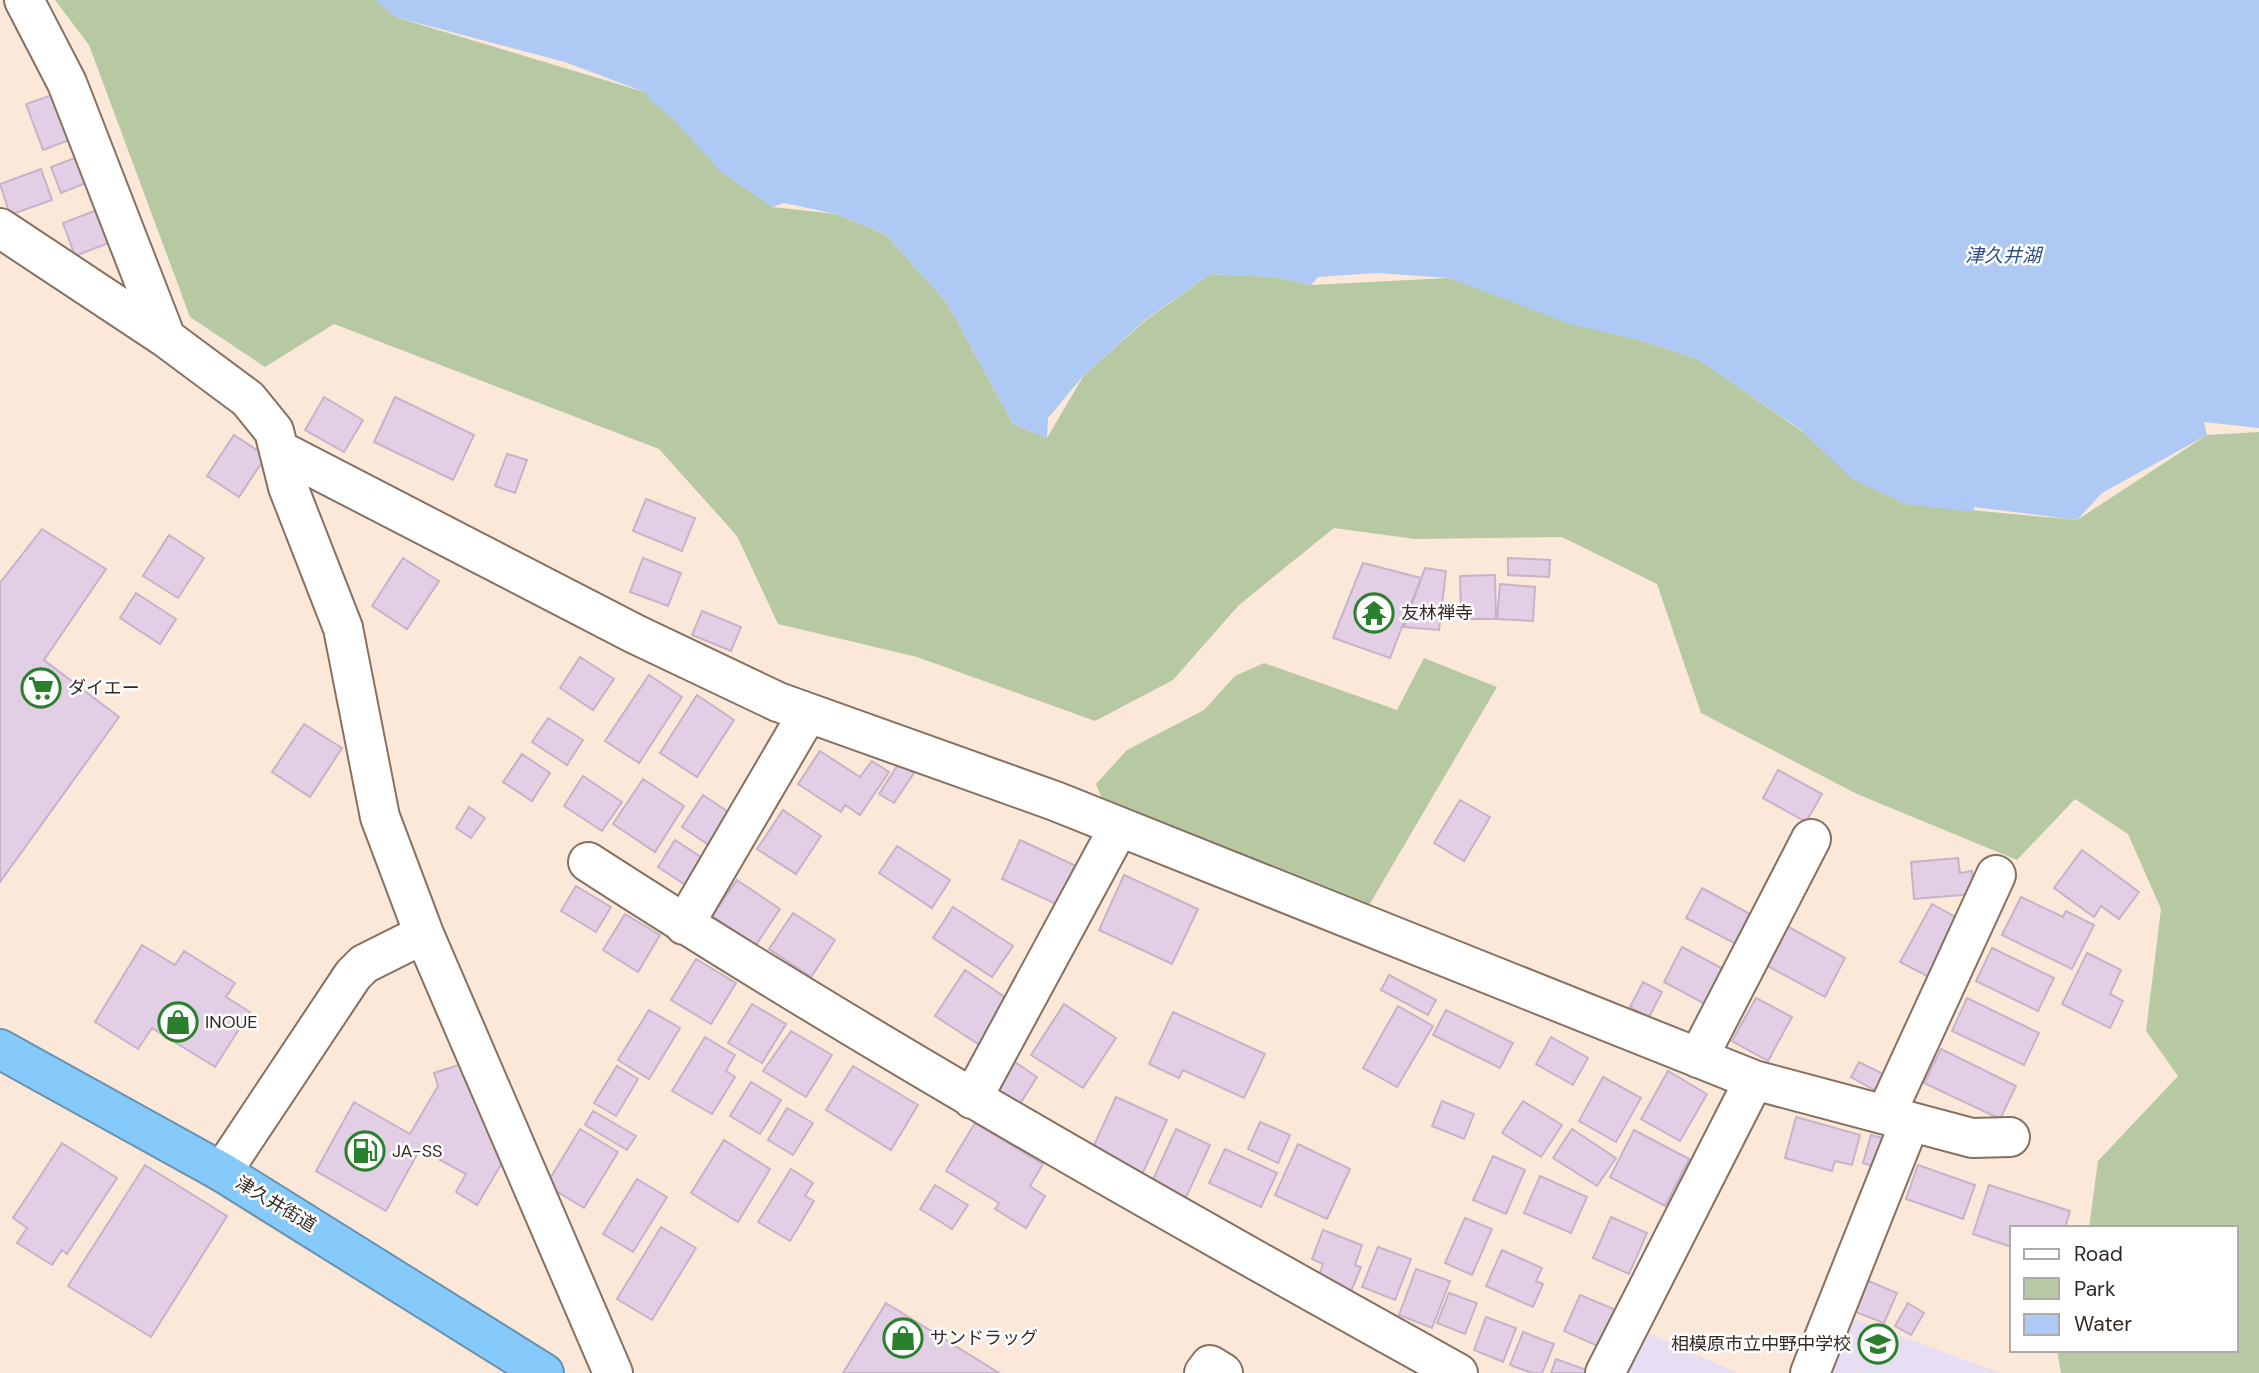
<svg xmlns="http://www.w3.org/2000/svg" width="2259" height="1373" font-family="'DM Sans','Noto Sans JP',sans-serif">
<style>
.education{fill:#e7def3}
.green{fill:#b6c9a3}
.water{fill:#afc9f5}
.building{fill:#e2cee5;stroke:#c6b3c9;stroke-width:2}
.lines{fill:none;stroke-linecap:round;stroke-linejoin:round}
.minor-casing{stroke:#86705f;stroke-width:42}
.highway-casing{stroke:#6892af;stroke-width:42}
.minor{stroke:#fff;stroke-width:38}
.highway{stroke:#85cafa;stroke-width:38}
.labels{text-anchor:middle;stroke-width:5;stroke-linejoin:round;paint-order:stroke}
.poi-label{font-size:18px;fill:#332a23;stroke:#fff;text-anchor:start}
.street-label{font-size:18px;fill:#332a23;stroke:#fff}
.water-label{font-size:19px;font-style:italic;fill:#2d4d83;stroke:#fff}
</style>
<rect width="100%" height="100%" fill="#fce8d9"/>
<path class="education" d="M1846,1316L2001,1373H1820Z
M1650,1334L1737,1373H1626Z"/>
<path class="green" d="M55,0H383L395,17L648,93L772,207L836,214L885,234L947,303L1013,424L1047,438L1084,375L1146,320L1210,274L1274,277L1311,285L1449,278L1698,359L1906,504L2077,520L2207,435L2259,432V1373H2061L2057,1350H2236V1228H2089L2098,1161L2178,1076L2146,1031L2161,909L2128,834L2075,799L2017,860L1857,794L1701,713L1657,584L1562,537L1415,539L1334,528L1239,605L1173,680L1095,721L917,657L778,624L737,536L659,449L334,324L265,367L190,317L89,45Z
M1424,658L1497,687L1368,907L1101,797L1096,784L1127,750L1204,710L1235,676L1264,663L1397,710Z"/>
<path class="water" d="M375,0H2259V428L2204,422L2207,435L2102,493L2077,520L1974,507L1975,512L1906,504L1852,479L1801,430L1697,359L1643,341L1570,324L1449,278L1377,273L1318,277L1311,285L1274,277L1210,274L1145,320L1084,375L1048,418L1047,438L1013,424L947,303L885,234L836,214L784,203L772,207L721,172L677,123L647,97V93L565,62L395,17Z"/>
<path class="building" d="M55,94L72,139L43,150L26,104Z
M80,156L89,182L61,193L51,167Z
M41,169L52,200L10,215L0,184Z
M102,208L114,241L75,256L63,223Z
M324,397L363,420L344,452L305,430Z
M395,397L474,435L453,480L374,442Z
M234,435L266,456L239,497L207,476Z
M507,454L527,460L515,493L495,486Z
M646,499L695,518L682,551L633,531Z
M42,529L106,569L44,660L119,717L0,882V583Z
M169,535L204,558L178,598L143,576Z
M403,558L439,581L407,629L372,606Z
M643,558L681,573L668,606L630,592Z
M1508,558L1550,560L1549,577L1508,575Z
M1363,563L1421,578L1390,658L1333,638Z
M1425,568L1446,571L1439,630L1404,627Z
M1495,575L1496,619H1461L1460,576Z
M1500,584L1535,587L1533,621L1497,619Z
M136,593L176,619L160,644L120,618Z
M702,611L741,627L731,651L692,635Z
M580,657L614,679L593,710L560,688Z
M649,675L682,697L639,763L605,741Z
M697,695L734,720L697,777L660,753Z
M548,718L583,740L567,765L532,742Z
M304,724L342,748L310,797L272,772Z
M820,751L860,777L872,761L889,772L860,815L845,805L841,812L798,784Z
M522,754L550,773L532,801L503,782Z
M899,763L914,773L894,803L879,794Z
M1778,770L1822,794L1806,822L1763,798Z
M583,776L622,802L602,831L564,806Z
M643,779L684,806L655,852L613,824Z
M703,795L742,821L721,853L682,827Z
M1460,800L1490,817L1464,861L1434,843Z
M469,807L485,818L471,838L456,828Z
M783,810L821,836L796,874L757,849Z
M675,840L712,864L695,891L658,867Z
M1020,840L1087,871L1069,910L1002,879Z
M897,846L950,880L932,908L879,873Z
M2082,850L2139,892L2119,919L2101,906L2094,917L2054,888Z
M1958,858L1960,873L1972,871L1974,894L1914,899L1911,862Z
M1124,875L1198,909L1172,964L1099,930Z
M737,880L780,909L756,945L712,916Z
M576,886L611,907L596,932L561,911Z
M1702,888L1752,915L1736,944L1686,918Z
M2021,897L2063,917L2066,911L2094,925L2072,969L2002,935Z
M1932,904L1966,923L1935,980L1900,962Z
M953,907L1013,946L992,977L933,938Z
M793,913L835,940L811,977L769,949Z
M625,914L660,935L638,972L603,950Z
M1785,925L1845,958L1825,997L1764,964Z
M142,945L175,965L184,951L235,983L226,997L250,1012L215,1067L152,1028L138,1049L95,1022Z
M1682,947L1723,969L1705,1004L1664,982Z
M1992,948L2054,978L2038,1011L1976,981Z
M2087,953L2121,970L2110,994L2123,1001L2110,1028L2062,1004Z
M696,959L736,983L711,1024L671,1000Z
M965,970L1018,1006L989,1051L935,1016Z
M1389,975L1436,1000L1428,1015L1381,990Z
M1643,982L1662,992L1649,1017L1630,1007Z
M1756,998L1792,1017L1768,1061L1732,1041Z
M1967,998L2039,1033L2024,1065L1952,1031Z
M752,1004L786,1024L762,1063L728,1043Z
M1064,1004L1116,1038L1083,1088L1031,1055Z
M1398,1006L1433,1026L1397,1087L1363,1068Z
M649,1010L680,1028L649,1079L618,1060Z
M1446,1010L1513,1043L1500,1068L1433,1035Z
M1173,1012L1265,1054L1244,1098L1183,1070L1179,1078L1149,1064Z
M791,1031L832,1055L806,1097L763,1071Z
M705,1037L735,1055L726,1071L735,1077L712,1114L672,1091Z
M1551,1037L1588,1058L1573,1085L1536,1064Z
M1941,1049L2016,1086L2000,1119L1924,1083Z
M1009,1058L1037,1077L1016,1110L988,1091Z
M471,1061L505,1158L477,1205L456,1192L466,1174L420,1149L386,1211L316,1171L354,1102L410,1134L438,1086L434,1073Z
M1859,1062L1887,1076L1878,1092L1851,1077Z
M617,1066L638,1079L616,1116L594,1103Z
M853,1066L918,1105L891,1150L826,1110Z
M1668,1071L1707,1094L1680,1141L1641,1119Z
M1603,1077L1641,1098L1616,1142L1579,1121Z
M751,1082L781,1100L760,1134L730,1116Z
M1116,1097L1167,1120L1141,1177L1090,1154Z
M1442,1101L1474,1114L1464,1139L1432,1126Z
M1523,1101L1562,1125L1541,1157L1502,1133Z
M787,1108L813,1123L793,1155L768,1140Z
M593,1111L636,1136L627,1150L585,1125Z
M1796,1117L1860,1135L1852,1165L1835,1161L1832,1171L1785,1158Z
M1260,1122L1290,1135L1278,1163L1248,1149Z
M975,1123L1043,1164L1030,1186L1045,1196L1026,1228L995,1209L999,1203L946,1171Z
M580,1129L618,1152L584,1208L546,1185Z
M1176,1129L1210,1145L1183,1204L1149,1188Z
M1572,1129L1616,1158L1597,1186L1553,1158Z
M1634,1130L1689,1159L1665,1206L1610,1177Z
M1871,1135L1883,1138L1876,1167L1863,1163Z
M724,1140L770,1169L738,1222L691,1193Z
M62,1143L117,1178L67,1254L62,1250L52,1265L17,1243L27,1228L13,1218Z
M1298,1144L1350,1169L1327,1219L1275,1195Z
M1225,1149L1277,1173L1261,1207L1209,1183Z
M1493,1156L1525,1170L1506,1214L1473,1200Z
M145,1165L227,1216L151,1337L68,1286Z
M1918,1165L1975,1185L1963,1219L1906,1199Z
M791,1169L813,1183L805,1196L814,1201L790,1241L758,1222Z
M1540,1176L1587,1197L1571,1233L1524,1213Z
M637,1179L667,1197L633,1252L603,1234Z
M935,1185L968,1205L952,1229L920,1209Z
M1989,1185L2070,1211L2065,1228H2012V1247L1973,1234Z
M1611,1217L1647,1233L1629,1274L1593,1258Z
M1465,1218L1492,1229L1472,1275L1445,1263Z
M661,1227L696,1248L652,1320L617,1299Z
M1323,1230L1362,1245L1355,1265L1361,1267L1350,1294L1317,1281L1323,1264L1312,1259Z
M1378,1247L1411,1259L1395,1300L1362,1287Z
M1502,1250L1542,1268L1536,1281L1543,1284L1533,1307L1486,1286Z
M1416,1269L1450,1281L1432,1328L1399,1315Z
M1866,1280L1897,1293L1884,1323L1853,1311Z
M1449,1293L1477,1303L1465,1334L1437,1323Z
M1580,1295L1616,1310L1600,1347L1564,1331Z
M886,1303L999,1373H843Z
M1908,1303L1924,1313L1911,1335L1895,1326Z
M1486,1317L1516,1328L1503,1362L1474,1350Z
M1523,1332L1554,1344L1542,1373H1532L1510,1365Z
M1556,1359L1592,1372V1373H1551Z"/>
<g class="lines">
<g class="minor-casing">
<path id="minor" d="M24,0L67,83L166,338
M0,228L166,338L248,399L274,431L288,487L343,628L380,817L424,934L613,1373
M281,451L635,634L778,702L1055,801L1754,1080L1605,1373
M588,862C871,1045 1164,1210 1458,1373
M684,925L808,713
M1698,1058L1811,839
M1754,1080L1972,1138L2010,1137
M972,1099L1119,827
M1886,1114L1996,875
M222,1172L353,975L364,964L410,941
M1204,1373L1210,1365L1223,1373
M1810,1373L1910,1122"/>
</g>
<g class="highway-casing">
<path id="highway" d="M0,1049L222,1172L544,1373"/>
</g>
<use href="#minor" class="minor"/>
<use href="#highway" class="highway"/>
</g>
<defs>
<g id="temple-ring" transform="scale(2.0125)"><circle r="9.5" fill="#fff" stroke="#2b802e" stroke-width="1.5"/><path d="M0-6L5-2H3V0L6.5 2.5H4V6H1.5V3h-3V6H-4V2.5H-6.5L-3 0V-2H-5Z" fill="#2b802e"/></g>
<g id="supermarket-ring" transform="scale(2.0125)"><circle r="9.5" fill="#fff" stroke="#2b802e" stroke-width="1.5"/><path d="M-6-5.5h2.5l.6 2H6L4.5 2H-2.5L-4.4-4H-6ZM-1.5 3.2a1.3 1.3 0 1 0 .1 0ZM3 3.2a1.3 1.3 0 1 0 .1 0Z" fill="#2b802e"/></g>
<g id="shop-ring" transform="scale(2.0125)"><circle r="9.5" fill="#fff" stroke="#2b802e" stroke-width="1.5"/><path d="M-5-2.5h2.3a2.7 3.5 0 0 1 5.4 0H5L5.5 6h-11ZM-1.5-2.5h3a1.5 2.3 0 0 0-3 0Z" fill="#2b802e"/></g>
<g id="fuel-ring" transform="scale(2.0125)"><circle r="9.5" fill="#fff" stroke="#2b802e" stroke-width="1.5"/><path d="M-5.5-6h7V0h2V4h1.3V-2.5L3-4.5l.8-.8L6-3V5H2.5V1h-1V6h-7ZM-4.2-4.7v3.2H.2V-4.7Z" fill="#2b802e"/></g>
<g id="school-ring" transform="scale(2.0125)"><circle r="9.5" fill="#fff" stroke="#2b802e" stroke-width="1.5"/><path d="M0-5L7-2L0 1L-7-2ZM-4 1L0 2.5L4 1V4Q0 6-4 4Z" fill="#2b802e"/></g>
</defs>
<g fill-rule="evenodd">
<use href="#temple-ring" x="1374" y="613"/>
<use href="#supermarket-ring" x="41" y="688"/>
<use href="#shop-ring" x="178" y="1022"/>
<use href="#fuel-ring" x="365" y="1151"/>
<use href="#shop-ring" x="903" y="1338"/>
<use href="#school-ring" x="1878" y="1344"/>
</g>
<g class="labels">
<g class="poi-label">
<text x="1401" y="619">友林禅寺</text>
<text x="68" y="694">ダイエー</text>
<text x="205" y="1028">INOUE</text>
<text x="392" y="1157">JA-SS</text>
<text x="930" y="1344">サンドラッグ</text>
<text x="1851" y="1350" text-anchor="end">相模原市立中野中学校</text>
</g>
<g class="street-label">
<text transform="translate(276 1204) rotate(31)" y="6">津久井街道</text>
</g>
<g class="water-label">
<text x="2003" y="262">津久井湖</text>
</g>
</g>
<rect x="2010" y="1226" width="228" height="126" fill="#ffffff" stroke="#adaaa7" stroke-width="2"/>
<rect x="2024" y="1249" width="35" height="10" fill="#ffffff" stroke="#adaaa7" stroke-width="2"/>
<text x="2074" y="1261" font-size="21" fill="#332a23">Road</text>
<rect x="2024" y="1278" width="35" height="21" fill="#b6c9a3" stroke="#adaaa7" stroke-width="2"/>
<text x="2074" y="1296" font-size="21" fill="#332a23">Park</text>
<rect x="2024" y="1314" width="35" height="21" fill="#afc9f5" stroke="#adaaa7" stroke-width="2"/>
<text x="2074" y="1331" font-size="21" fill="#332a23">Water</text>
</svg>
